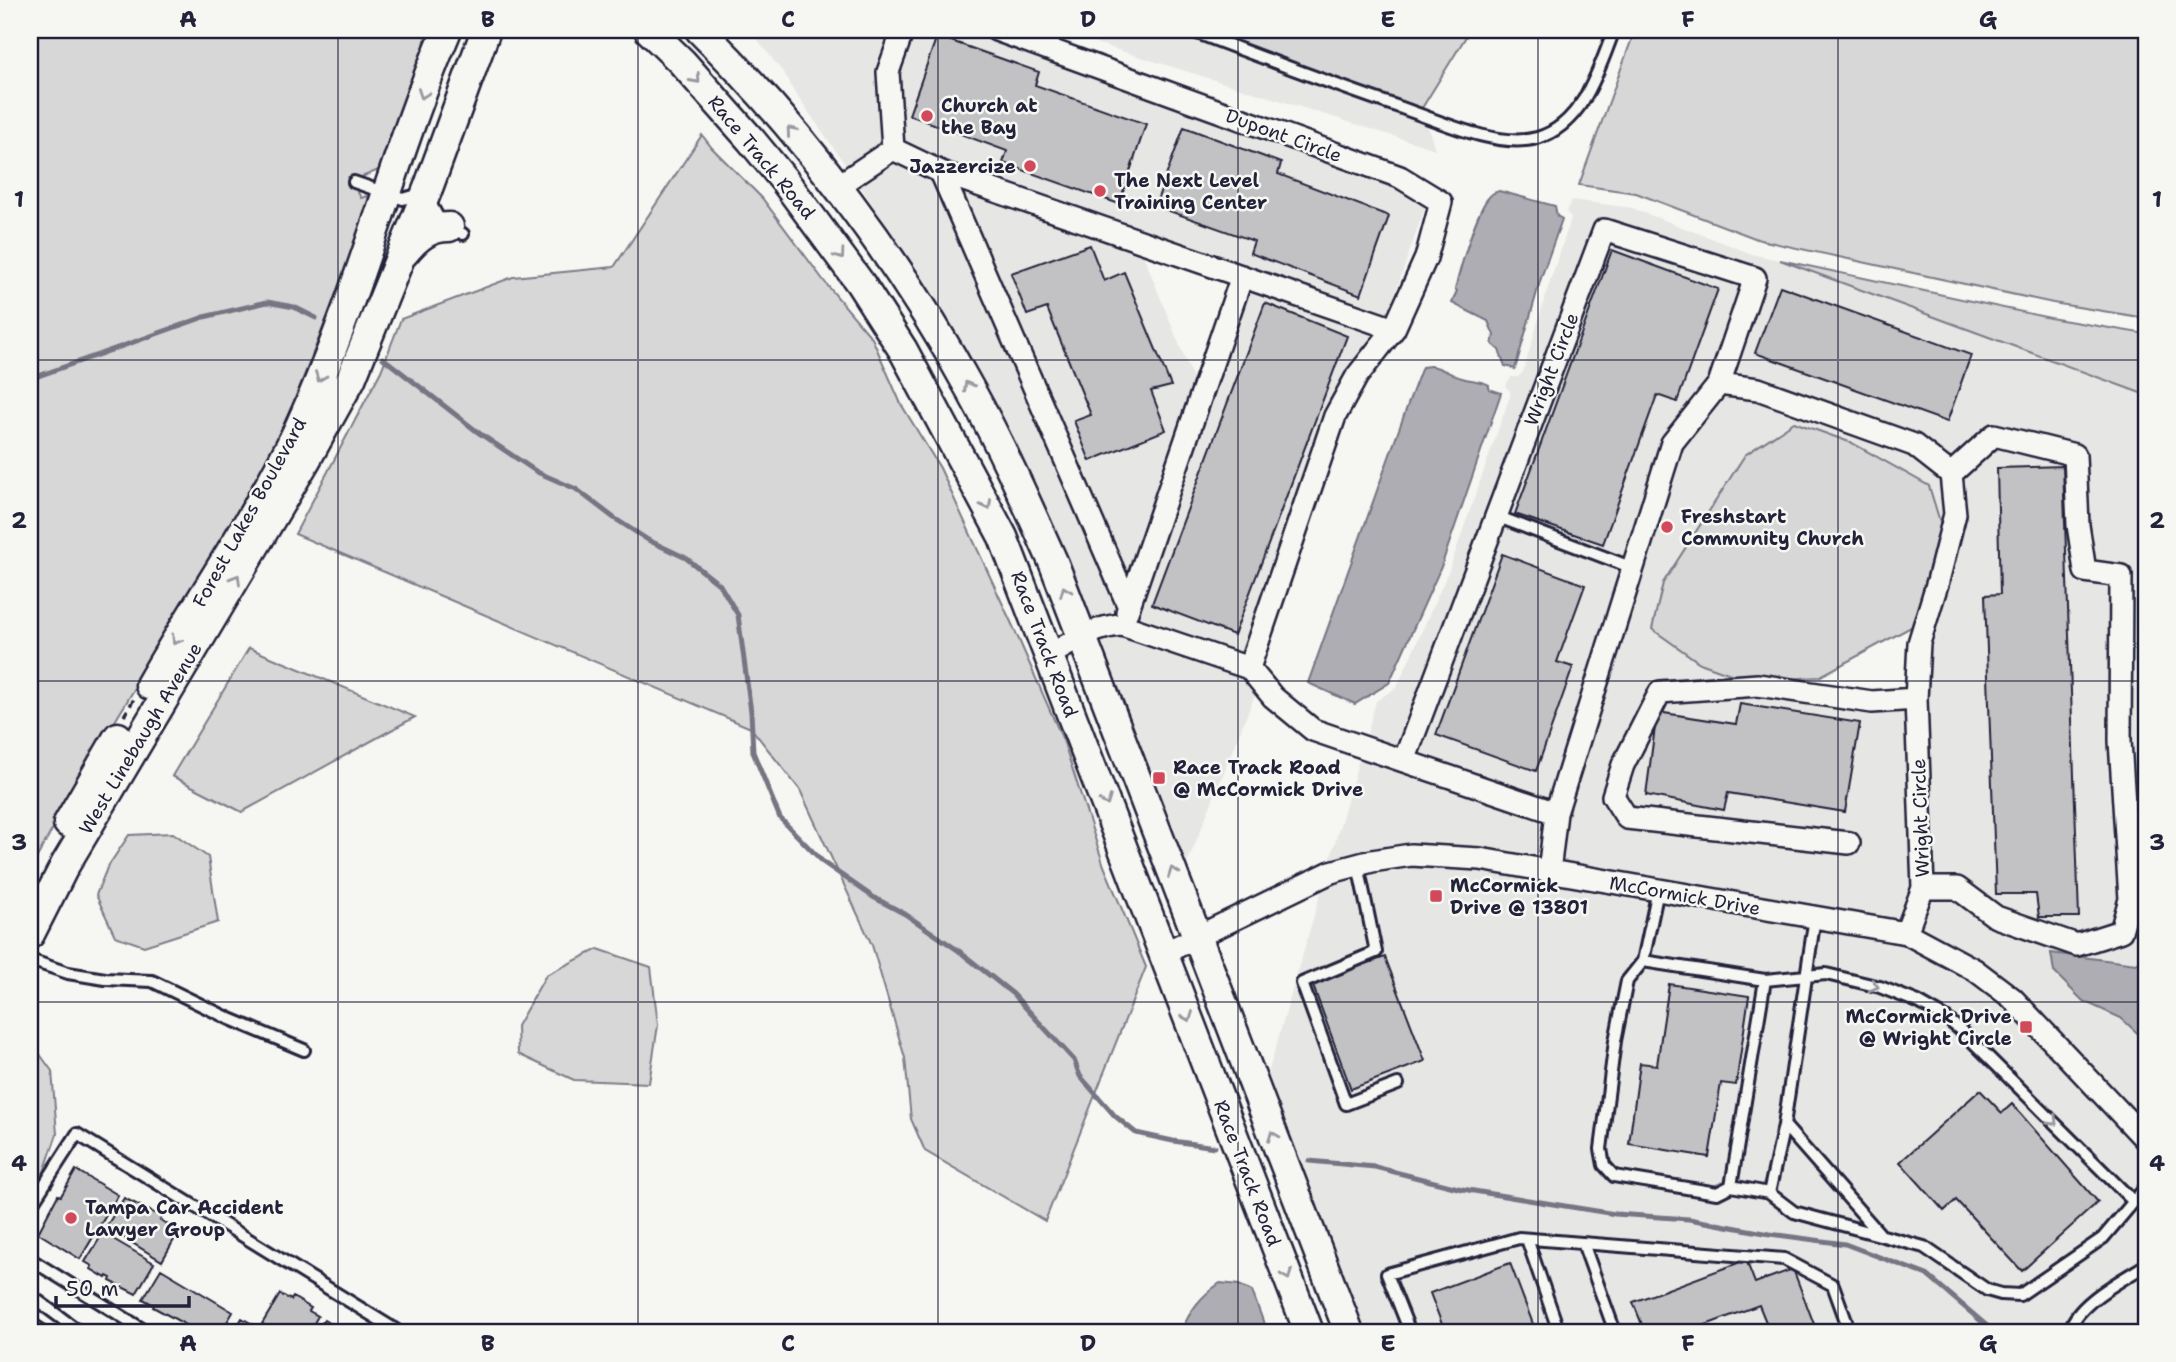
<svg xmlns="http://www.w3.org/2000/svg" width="2176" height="1362" font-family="'Shantell Sans',sans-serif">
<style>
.built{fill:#e6e6e4}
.green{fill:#d7d7d7;stroke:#7c7c89;stroke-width:2}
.water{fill:#adadb3;stroke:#757583;stroke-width:2}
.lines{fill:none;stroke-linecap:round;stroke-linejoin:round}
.stream{stroke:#757583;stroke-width:5}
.building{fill:#c2c2c4;stroke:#22223b;stroke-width:2}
.service-casing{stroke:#22223b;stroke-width:16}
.minor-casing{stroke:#22223b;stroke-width:26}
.secondary-casing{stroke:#22223b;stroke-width:33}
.path{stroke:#22223b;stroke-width:3.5;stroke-dasharray:7 5;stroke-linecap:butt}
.service{stroke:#f6f6f2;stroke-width:10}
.minor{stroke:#f6f6f2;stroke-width:21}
.secondary{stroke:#f6f6f2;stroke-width:28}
.oneway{stroke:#9797a0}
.grid{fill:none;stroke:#22223b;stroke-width:2;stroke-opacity:0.55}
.poi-dot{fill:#d1495b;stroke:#f6f6f2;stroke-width:2.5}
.labels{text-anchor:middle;stroke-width:5;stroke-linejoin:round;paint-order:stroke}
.poi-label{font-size:19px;font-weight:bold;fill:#22223b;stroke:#f6f6f2;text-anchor:start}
.street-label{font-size:19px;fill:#22223b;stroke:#f6f6f2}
.neatline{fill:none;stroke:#22223b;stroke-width:2.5}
.grid-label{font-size:23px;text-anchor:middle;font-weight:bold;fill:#22223b}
</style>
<rect width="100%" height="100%" fill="#f6f6f2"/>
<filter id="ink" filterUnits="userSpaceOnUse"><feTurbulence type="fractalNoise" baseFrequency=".0143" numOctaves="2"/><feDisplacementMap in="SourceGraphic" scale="14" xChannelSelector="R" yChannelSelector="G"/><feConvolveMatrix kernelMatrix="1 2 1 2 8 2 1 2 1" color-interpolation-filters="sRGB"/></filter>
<g filter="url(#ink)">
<path class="built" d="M750,30H892L878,68L882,144L847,167L789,84V80Z
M914,30H968L1396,185L1426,204L1387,317L1158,238L1156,234L1150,235L944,164L902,144L898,74Z
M1054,30H1197L1422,108L1435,149Z
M894,160L933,179L1116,606L1114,616L1093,621L1030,470L960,338L859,184Z
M958,188L1142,252L1194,381L1126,578Z
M1572,200L1632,208L1755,255L1780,260L2146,395V958L2136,964L2052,954L2054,972L2083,1001L2121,1018L2146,1041V1126L1919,929L1930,898L1954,897L1993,926L2125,940L2131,934L2140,899L2131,741L2132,577L2122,567L2094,563L2088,525L2085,456L1996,426L1986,428L1950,461L1732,376L1765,282L1606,222L1594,227L1397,749L1366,738L1376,701L1397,687L1449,570L1510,396V391L1505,386L1511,377H1518L1523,372L1550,281L1570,222L1571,217L1566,212Z
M1610,242L1742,284L1709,380L1663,440L1549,801L1417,756Z
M1249,287L1377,333L1348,371L1325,412L1242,656L1135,620L1213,389L1218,388L1216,382Z
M1723,395L1756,398L1909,453L1941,478L1945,513L1941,525L1929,486L1745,455L1663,583L1700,663L1739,677L1651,687L1613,760L1604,793L1627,827L1859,853L1860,835L1633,809L1624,795L1632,768L1667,701L1758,694L1906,709L1912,887L1899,922L1561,865L1566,816L1682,447Z
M1997,445L2065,462L2068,524L2074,572L2084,581L2111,584L2120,897L2113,923L2076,935L2000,909L1933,879L1926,700L1929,645L1955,568L1962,478Z
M1121,635L1243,676L1256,692L1187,864L1101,639Z
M1360,756L1545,819L1540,861L1329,863Z
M1413,865L1480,868L1903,942L1969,977L2005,1005L2146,1153V1332H1983L1952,1329L1946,1332H1367L1267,1077L1322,888L1335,881L1375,870Z"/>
<path class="green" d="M30,30H426L424,48L381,169L352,181L361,198L367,196L371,200L356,244L268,467L79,781L30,870Z
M1197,30H1470L1422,108Z
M1635,30H2146V318L2053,303L1760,240L1636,193L1579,185Z
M702,135L712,148L762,198L827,285L872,338L901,404L940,468L1016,633L1063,740L1104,866L1146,967L1045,1221L925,1151L911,1119L905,1058L872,945L800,790L751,728L295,534L381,371L401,319L513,277L614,267Z
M1780,260L2050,318L2146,334V395Z
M1794,422L1852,443L1929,486L1941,525L1913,626L1819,677L1784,679L1739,677L1700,663L1652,629L1663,583L1745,455Z
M249,648L415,717L242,812L172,776Z
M173,833L208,857L218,922L144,946L115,936L96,895L107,868L129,835Z
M598,949L651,967L658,1025L649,1083L574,1080L518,1054L517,1026L546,975Z
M31,1042L52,1071L57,1134L35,1198H30Z"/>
<path class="water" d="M1499,191L1555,206L1557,216L1562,219L1541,278L1515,369L1505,366L1499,350L1492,344L1494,335L1488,321L1452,303L1457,291L1455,289C1460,270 1477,208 1490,196C1492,193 1496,192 1499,191Z
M1430,366C1442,367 1450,375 1462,378C1472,381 1479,380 1489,385V389L1501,393L1441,567L1389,683L1355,704L1308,683L1412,393L1422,367Z
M2051,953L2136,964L2146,958V1041L2121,1018L2083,1001L2054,972Z
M1220,1283L1239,1285L1252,1291L1267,1332H1181C1190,1310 1201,1296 1220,1283Z"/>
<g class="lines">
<path class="stream" d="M383,358L479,433L537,472L576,489L614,518L648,540L686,558L720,585L738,615L751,712L753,752L780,818L824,863L873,897L905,914L959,951L1013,994L1074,1060L1080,1076L1115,1116L1136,1133L1173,1141L1215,1147
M30,379L204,317L267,302L294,307L316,318
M1309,1161L1375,1167L1462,1189L1565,1206L1615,1214L1689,1219L1770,1234L1845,1244L1927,1275L1994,1332"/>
</g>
<path class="building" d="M937,36L1039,72L1035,85L1146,124L1119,204L1003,163L1007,151L909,115Z
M1184,127L1281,163L1278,174L1389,216L1361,295L1250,253L1254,241L1155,206Z
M1090,245L1104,281L1124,272L1171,386L1151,391L1166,430L1090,461L1074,421L1091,415L1047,308L1027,315L1011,273Z
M1612,250L1718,289L1677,402L1657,395L1603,544L1515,514Z
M1780,286L1971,355L1947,422L1755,353Z
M1265,303L1347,336L1234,635L1152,604Z
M2063,466L2079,917H2039L2036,894H1996L1985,595L2000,594L1997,468Z
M1502,554L1585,585L1557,662L1573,667L1536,771L1436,735Z
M1740,704L1860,723L1845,812L1728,793L1724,810L1646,795L1657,712L1736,724Z
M1385,957L1425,1061L1351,1089L1312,983Z
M1669,984L1749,996L1736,1085L1721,1083L1709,1157L1629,1144L1640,1063L1657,1065Z
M1980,1090L2002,1113L2012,1104L2098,1202L2022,1271L1956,1200L1944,1211L1900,1162Z
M76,1170L118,1195L80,1259L38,1233L58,1195L61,1196Z
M124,1198L162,1217L160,1220L179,1231L162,1261L106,1227Z
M103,1233L154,1263L136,1294L110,1281L111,1278L107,1276L106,1278L91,1269L92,1266L85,1262Z
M1746,1260L1755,1283L1793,1269L1817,1332H1770L1759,1305L1687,1332H1645L1633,1302Z
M1510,1263L1536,1332H1445L1430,1293Z
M161,1269L233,1312L221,1332H194L187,1328L188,1326L153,1307L154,1305L143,1299Z
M280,1294L291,1300L293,1297L311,1308L309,1311L318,1316L309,1332H276L262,1324Z
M242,1318L266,1332H234Z
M324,1320L344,1332H316Z"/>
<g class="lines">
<g class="service-casing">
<path id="service" d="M1189,30C1259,56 1328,83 1399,107C1437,120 1497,149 1537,138C1583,125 1599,69 1614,30
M354,182L403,199L421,194
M429,201L440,221L463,234
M1496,516L1633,568
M1358,865L1376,952L1302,983L1346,1104L1398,1084
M1658,890L1643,961L1627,981L1615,1041L1601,1149L1604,1165L1614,1176L1717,1193L1731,1186L1769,1193L1794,1212L1924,1247L1987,1290L2001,1294L2020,1295L2103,1238L2146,1187
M30,960L68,973L105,979L152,981L230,1019L304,1050
M1643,961L1765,980L1826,974L1880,987L1918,1002L1946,1018L1964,1033L2133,1201
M1784,1125L1879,1233
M1731,1186L1765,980
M1769,1193L1784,1125L1815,917
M30,1207L77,1134L396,1330L395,1332
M1527,1239L1559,1332
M1583,1243L1615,1332
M30,1259L147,1332
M30,1295L80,1332
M30,1323L44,1332
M1410,1332L1387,1274L1519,1238L1784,1259L1833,1285L1850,1332
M2070,1332C2073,1305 2124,1279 2146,1265"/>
</g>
<g class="minor-casing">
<path id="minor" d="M996,30L1400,177L1441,202L1426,258L1394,329L1357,376L1335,416L1249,668L1122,625C1096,626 1072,642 1050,655
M893,149L941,172L1394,329
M941,172L1129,607
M836,187L893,149L888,72L903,30
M1719,384L1758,389L1914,445L1951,474L1955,514L1938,581L1919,643L1916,699L1923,888L1906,933
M1127,612L1242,276
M1249,668L1273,697L1313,730L1556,813
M1404,761L1604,230L1755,278L1719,384L1672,443L1556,813L1549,872
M1849,843L1627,818L1613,796L1623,765L1660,692L1758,685L1872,702L1916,699
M1923,888H1957L1996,917L2077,945L2121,931L2130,899L2120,741L2121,576L2085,571L2078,525L2075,455L1994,435L1951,474
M1164,953L1331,872L1372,861L1411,855L1480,859L1906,933L1975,970L2012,998L2146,1140"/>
</g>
<g class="secondary-casing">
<path id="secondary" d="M649,30L682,62L751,140L784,180L860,283L903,350L1003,537L1309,1332
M700,30C805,134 901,262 971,391C1002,447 1028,506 1054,564L1349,1332
M404,253C417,237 429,227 449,227
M150,685C199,599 257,517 299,428C358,299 392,160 447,30
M68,823L118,737
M30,934L65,865L306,460L351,379L427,191L486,30"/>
</g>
<path class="path" d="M124,716L134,699"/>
<use href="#service" class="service"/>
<use href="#minor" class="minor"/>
<use href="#secondary" class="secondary"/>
</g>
<defs><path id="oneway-chevron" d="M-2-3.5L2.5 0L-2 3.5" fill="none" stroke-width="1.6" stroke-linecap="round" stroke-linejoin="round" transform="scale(1.75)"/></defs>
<g class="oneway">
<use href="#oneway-chevron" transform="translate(696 79) rotate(48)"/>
<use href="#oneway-chevron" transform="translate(423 94) rotate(109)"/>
<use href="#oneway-chevron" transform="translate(791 131) rotate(-130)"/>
<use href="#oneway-chevron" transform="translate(840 255) rotate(54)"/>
<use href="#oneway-chevron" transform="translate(320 377) rotate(111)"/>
<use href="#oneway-chevron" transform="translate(968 386) rotate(-120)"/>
<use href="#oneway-chevron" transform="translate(987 505) rotate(62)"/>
<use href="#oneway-chevron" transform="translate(236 579) rotate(-59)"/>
<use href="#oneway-chevron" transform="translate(1065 591) rotate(-112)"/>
<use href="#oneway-chevron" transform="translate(176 640) rotate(122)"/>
<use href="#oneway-chevron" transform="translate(1106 801) rotate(69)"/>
<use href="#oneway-chevron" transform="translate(1173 872) rotate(-111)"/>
<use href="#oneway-chevron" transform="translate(1874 986) rotate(15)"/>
<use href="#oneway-chevron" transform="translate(1188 1017) rotate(69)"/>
<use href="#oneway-chevron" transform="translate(2053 1121) rotate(45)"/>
<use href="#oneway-chevron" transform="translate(1273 1136) rotate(-111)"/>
<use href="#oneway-chevron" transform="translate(1287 1275) rotate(69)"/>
</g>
</g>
<path class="grid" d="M338,30V1332M638,30V1332M938,30V1332M1238,30V1332M1538,30V1332M1838,30V1332M30,360H2146M30,681H2146M30,1002H2146"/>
<g class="poi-dot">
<circle cx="927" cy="116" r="7"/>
<circle cx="1030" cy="166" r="7"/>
<circle cx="1100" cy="191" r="7"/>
<circle cx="1667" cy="527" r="7"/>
<rect x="1152" y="771" width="14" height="14" rx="3.5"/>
<rect x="1429" y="889" width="14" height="14" rx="3.5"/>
<rect x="2019" y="1020" width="14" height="14" rx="3.5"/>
<circle cx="71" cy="1218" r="7"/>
</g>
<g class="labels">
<g class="poi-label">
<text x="941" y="112">Church at<tspan x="941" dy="22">the Bay</tspan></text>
<text x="1016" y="173" text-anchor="end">Jazzercize</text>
<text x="1114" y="187">The Next Level<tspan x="1114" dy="22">Training Center</tspan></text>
<text x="1681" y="523">Freshstart<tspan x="1681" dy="22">Community Church</tspan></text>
<text x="1173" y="774">Race Track Road<tspan x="1173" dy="22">@ McCormick Drive</tspan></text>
<text x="1450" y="892">McCormick<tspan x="1450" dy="22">Drive @ 13801</tspan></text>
<text x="2012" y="1023" text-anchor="end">McCormick Drive<tspan x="2012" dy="22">@ Wright Circle</tspan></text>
<text x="85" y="1214">Tampa Car Accident<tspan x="85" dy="22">Lawyer Group</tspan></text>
</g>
<g class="street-label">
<text transform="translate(1284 135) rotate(20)" y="7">Dupont Circle</text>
<text transform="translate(762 157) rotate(50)" y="7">Race Track Road</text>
<text transform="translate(1551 369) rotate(-69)" y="7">Wright Circle</text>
<text transform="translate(249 512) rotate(-61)" y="7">Forest Lakes Boulevard</text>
<text transform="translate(1045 644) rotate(69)" y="7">Race Track Road</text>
<text transform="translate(140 738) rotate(-59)" y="7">West Linebaugh Avenue</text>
<text transform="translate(1920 818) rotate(-92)" y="7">Wright Circle</text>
<text transform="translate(1685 895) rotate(10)" y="7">McCormick Drive</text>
<text transform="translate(1248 1173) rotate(69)" y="7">Race Track Road</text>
</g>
</g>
<rect width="2176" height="1362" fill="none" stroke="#f6f6f2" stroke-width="77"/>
<path d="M56 1296v10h133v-10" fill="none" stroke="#22223b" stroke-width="3.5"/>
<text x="66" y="1296" font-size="21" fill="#22223b" stroke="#f6f6f2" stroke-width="5" paint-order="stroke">50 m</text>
<rect x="38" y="38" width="2100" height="1286" class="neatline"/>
<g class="grid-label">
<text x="188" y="27">A</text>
<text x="488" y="27">B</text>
<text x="788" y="27">C</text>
<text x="1088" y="27">D</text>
<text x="1388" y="27">E</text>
<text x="1688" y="27">F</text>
<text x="1988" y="27">G</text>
<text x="19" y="207">1</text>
<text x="2157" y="207">1</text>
<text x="19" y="528">2</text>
<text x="2157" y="528">2</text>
<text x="19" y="850">3</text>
<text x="2157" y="850">3</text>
<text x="19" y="1171">4</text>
<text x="2157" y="1171">4</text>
<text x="188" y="1351">A</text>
<text x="488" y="1351">B</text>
<text x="788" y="1351">C</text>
<text x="1088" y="1351">D</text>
<text x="1388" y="1351">E</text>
<text x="1688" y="1351">F</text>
<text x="1988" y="1351">G</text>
</g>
</svg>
